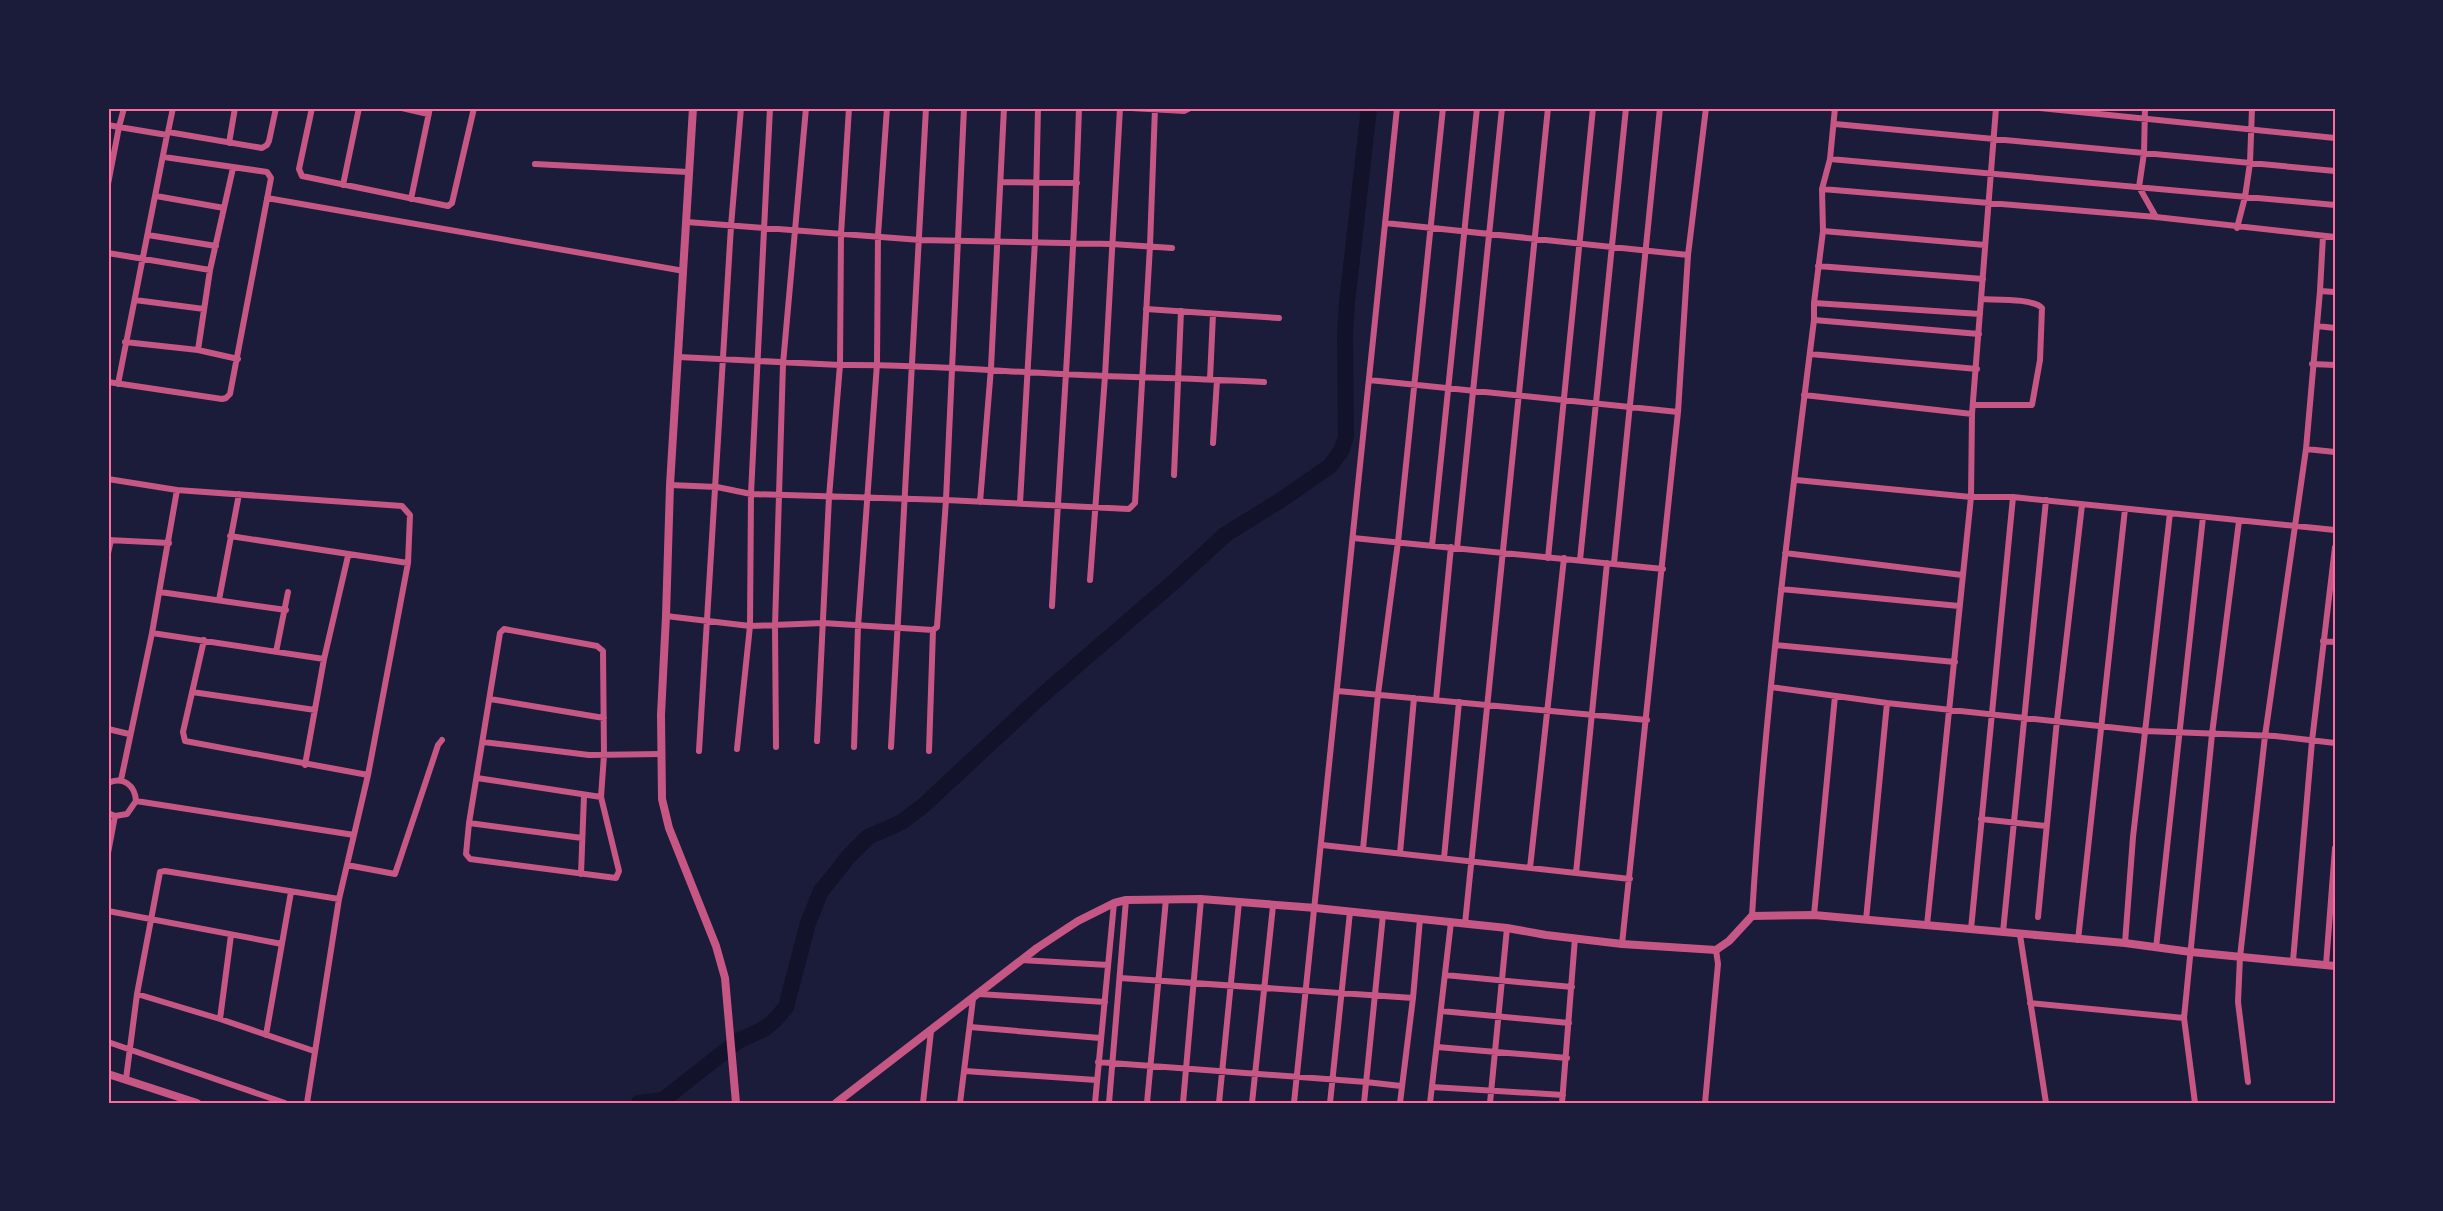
<svg xmlns="http://www.w3.org/2000/svg" width="2443" height="1211" font-family="Poppins,sans-serif">
<style>
.lines{fill:none;stroke-linecap:round;stroke-linejoin:round}
.river{stroke:#12122b;stroke-width:16}
.minor{stroke:#c65784;stroke-width:6}
.tertiary{stroke:#c65784;stroke-width:8}
.neatline{fill:none;stroke:#ff6b9d;stroke-width:2}
</style>
<rect width="100%" height="100%" fill="#1b1b3a"/>
<g class="lines">
<path class="river" d="M639,1103L663,1100L738,1041L764,1029L776,1019L786,1007L808,923L821,891L849,856L868,837L902,822L924,805L1038,699L1177,579L1226,534L1281,500L1330,466L1341,451L1346,437L1345,335L1347,303L1369,108"/>
<path class="minor" d="M173,108L168,132L262,148L267,145L269,141L276,108
M312,108L299,169L302,176L448,206L452,203L474,108
M402,108L428,114
M1131,108L1184,111L1190,108
M2040,108L2335,138
M2145,108L2144,153L2139,187L2156,217
M1835,124L2335,171
M108,125L119,127L108,184
M229,143L235,108
M1830,159L2335,205
M535,164L688,172
M1001,182L1077,183
M343,185L359,108
M1822,189L2156,217L2335,237
M156,196L224,208
M267,198L684,271
M411,199L430,108
M687,222L920,240L1112,244L1172,248
M1385,223L1688,255
M2237,228L2245,197L2250,163L2252,108
M1823,231L1985,245
M148,235L216,246
M108,253L210,270
M1818,266L1983,279
M2320,291L2335,292
M135,300L204,309
M1814,303L1980,314
M1146,309L1279,318
M1814,320L1979,334
M2317,326L2335,328
M125,342L198,350L238,359
M198,350L210,270L233,168
M1810,354L1977,369
M679,357L840,365L841,234L849,108
M2312,364L2335,365
M1210,379L1213,314
M1369,380L1678,412
M108,382L222,399L226,398L230,394L271,178L267,172L164,157
M118,384L167,135L119,127L124,108
M1804,395L1972,414
M1973,405H2032L2040,360L2042,308C2032,298 1996,300 1981,299
M1213,443L1217,380
M2306,449L2335,452
M1174,475L1181,311
M108,479L177,490L402,506L410,515L408,563L368,775L339,899L307,1103
M1796,480L1971,497H2013L2335,530
M670,485L717,487L751,494L946,500L1129,509L1135,503L1150,246L1155,108
M980,502L991,368L1004,108
M1020,503L1035,241L1038,108
M230,536L408,563
M1353,538L1663,569
M108,540L169,543
M1432,546L1477,108
M1457,548L1502,108
M108,553L111,540
M1785,553L1962,575
M1548,558L1593,108
M1580,560L1626,108
M1614,563L1660,108
M1090,580L1105,376L1120,108
M1781,589L1959,606
M160,592L286,610
M219,600L239,494
M1052,606C1061,440 1074,274 1079,108
M666,616L750,626L823,623L933,630
M504,629L597,646L603,651L604,755L601,797L619,871L616,878L470,859L466,854L469,823L500,633Z
M152,633L324,659
M204,640L183,732L185,741L368,775
M2323,641L2335,642
M1776,645L1955,662
M276,652L288,592
M1771,687L1887,703L2145,731L2275,736L2335,743
M1338,691L1647,720
M192,692L315,710
M490,699L604,718
M1436,700L1451,547
M108,729L129,734
M817,741L829,497L840,365C928,364 1016,373 1104,376C1157,378 1211,379 1264,382
M483,742L589,755L661,754
M776,747L775,626L783,364L806,108
M854,747L858,626L877,364L878,235L887,108
M891,747L926,108
M737,749L750,626L751,494L770,108
M699,751L731,226L741,108
M929,751L933,630L937,627L946,500L964,108
M305,765L324,659L348,556
M477,778L601,797
M121,780L152,633L177,490
M108,783C123,776 135,785 136,801L127,814L115,816L108,813
M136,801L354,835
M1981,819L2046,826
M469,823L582,838
M1322,845L1630,879
M1363,849L1378,694L1398,542L1443,108
M108,853L115,816
M1400,853L1414,698
M1444,858L1459,702
M347,865L395,874L438,745L442,740
M1530,868L1564,558
M1576,873L1607,563
M581,874L584,796
M108,911L282,944
M1814,915L1835,696
M1752,916C1764,717 1789,518 1814,320V303L1823,231L1822,189L1830,159L1835,108
M2038,917L2057,720L2082,505
M1866,920L1887,703
M1465,924L1548,108
M1927,925L1971,497L1972,414L1996,108
M1971,929L2013,497
M2003,932L2046,500
M2020,935L2046,1103
M2078,940L2125,509
M2125,943L2133,837L2170,513
M1622,944L1678,412L1688,255L1706,108
M2156,948L2203,517
M1021,960L1108,965
M2293,961L2312,741L2335,547
M2326,965L2335,848
M1445,975L1572,987
M1120,978L1413,998
M137,994L220,1019L314,1051
M979,994L1105,1002
M2030,1003L2184,1018
M1441,1011L1569,1023
M220,1019L231,935
M970,1027L1100,1038
M266,1035L291,892
M108,1042L285,1103
M1437,1047L1567,1058
M1098,1062L1366,1082L1401,1086
M965,1071L1096,1080
M126,1079L137,994L160,872L165,871L339,899
M2248,1082L2238,1002L2240,957L2265,736L2306,449L2320,291L2323,236
M1432,1087L1563,1095
M923,1103L931,1031
M960,1103L973,999
M1095,1103L1114,903
M1109,1103L1126,900
M1147,1103L1166,899
M1183,1103L1201,899
M1219,1103L1239,902
M1252,1103L1273,906
M1294,1103L1397,108
M1330,1103L1350,912
M1364,1103L1383,915
M1400,1103L1413,998L1420,919
M1430,1103L1451,922
M1490,1103L1507,928
M1562,1103L1575,938
M1705,1103L1718,964L1716,950
M2195,1103L2184,1018L2212,734L2239,521"/>
<path class="tertiary" d="M693,108L670,485L666,616L661,715L662,799L669,828L716,946L725,978L736,1103
M108,1074L197,1103
M836,1103L1037,948L1078,921L1114,903L1126,900L1201,899L1316,908L1507,928L1546,935L1622,944L1716,950L1729,941L1752,916L1814,915L2125,943L2191,952L2335,966"/>
</g>
<rect width="2443" height="1211" fill="none" stroke="#1b1b3a" stroke-width="219"/>
<rect x="110" y="110" width="2224" height="992" class="neatline"/>
</svg>
